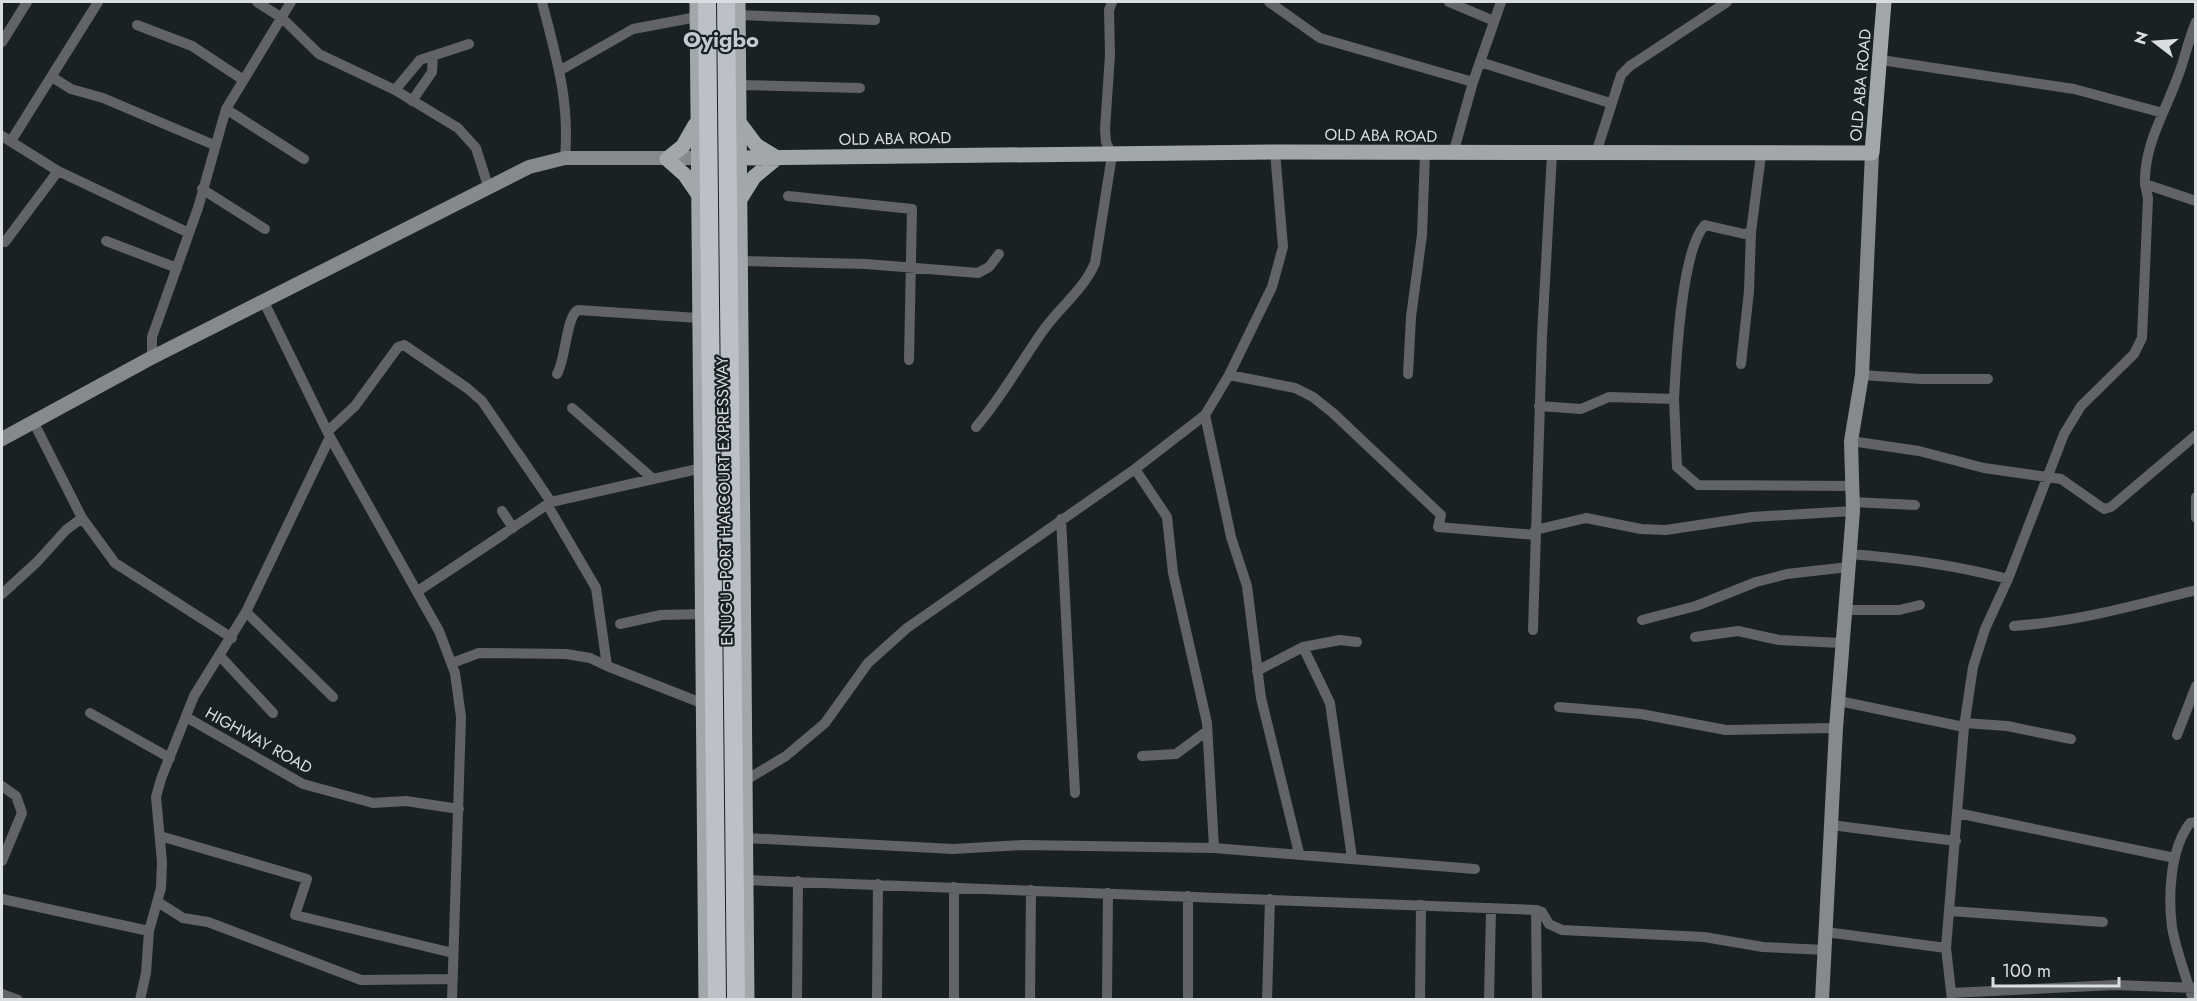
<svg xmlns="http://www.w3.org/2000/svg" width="2197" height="1001" font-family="Jost,sans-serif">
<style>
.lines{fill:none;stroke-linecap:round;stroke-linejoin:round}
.street{stroke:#616366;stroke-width:10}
.secondary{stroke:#86898d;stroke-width:14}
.primary{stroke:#a2a7ac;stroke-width:15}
.highway{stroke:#bcc1c8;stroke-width:18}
.labels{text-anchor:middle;stroke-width:4.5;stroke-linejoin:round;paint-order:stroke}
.street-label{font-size:16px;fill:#dadee0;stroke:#1a2124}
.district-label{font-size:22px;font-weight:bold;fill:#c3ccd0;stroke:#1a2124}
</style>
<rect width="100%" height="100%" fill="#1a2124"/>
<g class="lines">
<path class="street" d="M257,2L282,18L319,54L395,90L458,128L476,148L488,186
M542,2C556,57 570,100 565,158
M1269,2L1320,38L1473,82
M1449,2L1494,21
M737,15L875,20
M2196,22C2188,40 2185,59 2178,76C2165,113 2144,144 2145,184L2196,201
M137,25L192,46L242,79
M2,42L27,2
M1881,60L2074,89L2163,113
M1480,62L1610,103
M559,71L633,29L697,17
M52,77L71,89L103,98L214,145
M739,85L860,88
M395,90L420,60L469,44
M412,101L432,72L433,56
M226,109L304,159
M2,136L58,171L189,233
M11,141L98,2
M1596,153L1621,75L1630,66L1727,2
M1453,154L1473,82L1501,2
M202,189L265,229
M788,196L912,209L909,360
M106,241L177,268
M5,242L58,171
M741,261L866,264L978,273L989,267L999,254
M264,302L330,437L439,631L455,673L461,717L452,1000
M152,358V337L198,208L226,109L291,2
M1741,364L1749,291L1751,232
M557,374C566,359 566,316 578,310L698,318
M1408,374L1411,317L1422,235L1425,154
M1229,375L1295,388L1313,397L1333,413L1441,515L1438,527L1535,535
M1862,375L1921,379H1988
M1674,399C1676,362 1681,250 1705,225L1744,234L1751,232L1761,155
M1539,406L1581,409L1609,397L1674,399L1677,467L1698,485L1853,486
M572,408L652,478
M1205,415L1231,537L1247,586L1261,698L1299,853
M34,423L82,518L115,563L232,638
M976,427C1003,396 1021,361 1045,328C1061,306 1084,289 1095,263L1112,155L1106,142L1105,129L1110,55L1109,10L1112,2
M328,431L355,406L398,347L404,345L467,388L482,401L551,502L518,453
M1851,441L1919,451L1984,468L2061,479L2104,509L2111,507L2196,435
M1135,469L1167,517L1173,573L1207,723L1214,848
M2196,497V518
M1852,502L1915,505
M548,506L596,588L607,666L704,704
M502,511L513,528
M1061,519L1075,793
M1535,530L1586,518L1641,529L1666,530L1752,517L1853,511
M504,534L418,591L551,502L702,468
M1848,554C1903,558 1955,565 2008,579
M2,594L37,562L66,530L82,518
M1846,610H1899L1920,605
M246,612L333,697
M1642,620L1696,606L1756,582L1787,574L1848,567
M620,624L661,615L702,614
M2014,626C2080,621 2132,606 2196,590
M1533,630L1542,336L1552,154
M1695,637L1738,631L1779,640L1842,643
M1303,647L1340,640L1357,642
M219,655L273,713
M452,663L479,653L566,654L590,658L607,666
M1257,671L1303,647L1330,703L1352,858
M1839,701L1964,727
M1559,707L1641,714L1726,730L1836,728
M90,713L170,758
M186,717L303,784L373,803L406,801L459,809
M1964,723L2007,726L2071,739
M2177,735L2196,686
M1142,756L1176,754L1207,731
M746,780L786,756L825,723L868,663L907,628L1135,469L1205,415L1229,375L1272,287L1283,247L1275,152
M2,786L16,796L22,813L2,861
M1957,813L2175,858
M1831,825L1956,841
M160,836L307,879L295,915L453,953
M746,838L953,849L1024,845L1214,848L1475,869
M745,880L1536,910L1542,912L1549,924L1562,930L1704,937L1763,947L1825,950
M2,899L149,931
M158,902L183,918L208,922L361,980L453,979
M1536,910L1537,1000
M1950,911L2103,922
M1826,932L1946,948
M1951,993L2115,985L2196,988
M2,994L18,1000
M140,1000L146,973L149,931L161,888L162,862L156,797L161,779L194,696L246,612L330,437
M797,1000L798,881
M877,1000L878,884
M954,1000V887
M1030,1000L1031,890
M1107,1000L1108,893
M1188,1000V896
M1267,1000L1270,899
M1420,1000L1421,905
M1489,1000L1491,908
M1952,1000L1946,948L1964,727L1973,667L1985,629L2008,579L2064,434L2081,406L2134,354L2142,338L2148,198L2145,184
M2193,1000C2186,976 2176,951 2172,927C2168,896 2170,849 2190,823L2196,822"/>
<path class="secondary" d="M2,439L149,359L529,167L565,158H697
M1822,1000L1836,728L1853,511L1851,441L1862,375L1872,153"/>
<path class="primary" d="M697,2L706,1000
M738,2L747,1000
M738,121L756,145L777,158L754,177L739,201
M695,125L683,146L667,159L685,175L698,194
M738,158L1275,152L1872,153L1884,2"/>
<path class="highway" d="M707,2L717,1000
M726,2L736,1000"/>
</g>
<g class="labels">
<g class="street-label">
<text transform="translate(1860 85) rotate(-85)" y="6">OLD ABA ROAD</text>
<text transform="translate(1381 135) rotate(1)" y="6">OLD ABA ROAD</text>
<text transform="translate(895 138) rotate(-1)" y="6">OLD ABA ROAD</text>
<text transform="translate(724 501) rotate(-91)" y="6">ENUGU - PORT HARCOURT EXPRESSWAY</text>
<text transform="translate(259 740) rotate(29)" y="6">HIGHWAY ROAD</text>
</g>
<g class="district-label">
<text x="721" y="47">Oyigbo</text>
</g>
</g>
<rect width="2197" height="1001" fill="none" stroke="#dadee0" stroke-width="6"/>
<g transform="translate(2155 42) rotate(287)" stroke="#1a2124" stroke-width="4.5" paint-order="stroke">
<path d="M0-4.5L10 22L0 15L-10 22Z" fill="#dadee0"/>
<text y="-9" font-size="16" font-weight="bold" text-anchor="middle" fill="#dadee0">N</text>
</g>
<path d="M1993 977v9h126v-9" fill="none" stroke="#dadee0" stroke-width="3"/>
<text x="2002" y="977" font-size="18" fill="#dadee0" stroke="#1a2124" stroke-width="4.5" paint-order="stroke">100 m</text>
</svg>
